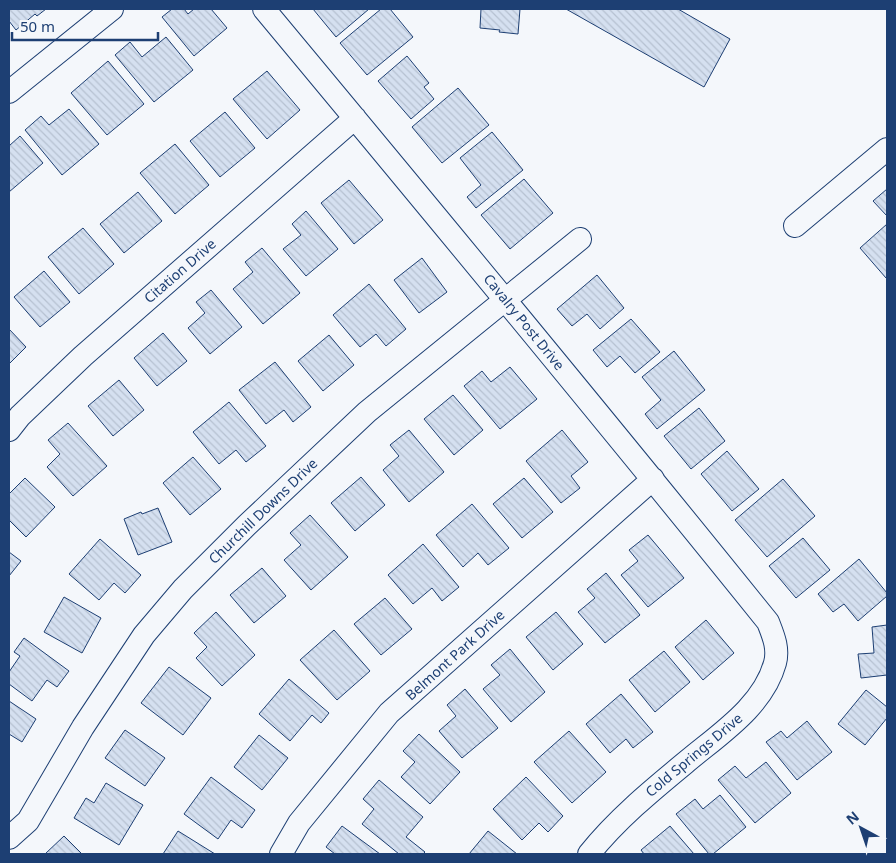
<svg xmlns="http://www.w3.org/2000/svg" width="896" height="863" font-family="'Noto Sans',sans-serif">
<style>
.building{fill:url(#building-back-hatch);stroke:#1d3f73}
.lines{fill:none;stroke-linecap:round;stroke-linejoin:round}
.minor-casing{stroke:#1d3f73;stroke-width:24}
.minor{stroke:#f4f7fb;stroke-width:22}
.labels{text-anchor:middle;stroke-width:4;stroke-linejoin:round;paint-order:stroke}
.street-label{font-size:14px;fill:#1d3f73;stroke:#f4f7fb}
</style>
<defs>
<pattern id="building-back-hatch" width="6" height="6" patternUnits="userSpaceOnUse" patternTransform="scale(1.25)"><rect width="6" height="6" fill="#d5e0f0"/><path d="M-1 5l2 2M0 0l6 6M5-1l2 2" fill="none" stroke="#b6c1d1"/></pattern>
</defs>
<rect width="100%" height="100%" fill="#f4f7fb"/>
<path class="building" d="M9,9H46L37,16L35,14L16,30L9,21Z
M172,9H184L188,14L194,9H211L227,28L194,56L162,17Z
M313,9H369L336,37Z
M381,9H390L413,37L367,75L340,43Z
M481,9H520L518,34L499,32L500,30L480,28Z
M566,9H678L730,39L704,87Z
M166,37L193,70L154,102L115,55L130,42L142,57Z
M407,56L429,83L424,87L434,99L411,119L378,81Z
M108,61L144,104L107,135L71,93Z
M267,71L300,110L267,139L233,99Z
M458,88L489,125L442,163L412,127Z
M69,109L99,144L62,175L25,130L41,116L49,125Z
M225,112L255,148L220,177L190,141Z
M492,132L523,170L476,208L467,197L481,185L460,158Z
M20,136L43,163L9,192V146Z
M175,144L209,185L175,214L140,173Z
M524,179L553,213L510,249L481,215Z
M349,180L383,220L354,244L321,203Z
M887,189V216L873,201Z
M138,192L162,221L124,253L100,224Z
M306,211L338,249L306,276L283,249L301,235L292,224Z
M887,224V277L886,278L860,248Z
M83,228L114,264L79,294L48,257Z
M262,248L300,293L263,324L233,289L253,272L245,262Z
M422,258L447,292L419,313L394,280Z
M44,271L70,302L40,327L14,297Z
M597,275L624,308L600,329L587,314L572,326L557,309Z
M369,284L406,329L386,346L376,334L360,347L333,315Z
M211,290L242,327L210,354L188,328L205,313L196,302Z
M631,319L660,352L635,373L620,356L607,367L593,350Z
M9,329L26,347L9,364Z
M163,333L187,361L157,386L134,358Z
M329,335L354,365L323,391L298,361Z
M674,351L705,390L657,429L645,414L661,400L642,377Z
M275,362L311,407L293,422L284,410L266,424L239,390Z
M510,367L537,399L500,429L464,386L482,371L491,382Z
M119,380L144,410L113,436L88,406Z
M453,395L483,430L454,455L424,419Z
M229,402L266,446L246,462L236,450L219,464L193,432Z
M699,408L725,441L691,469L664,436Z
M68,423L107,466L73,496L47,467L60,454L48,440Z
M409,430L444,472L409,502L383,470L399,456L390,445Z
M562,430L588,462L571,476L580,488L561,503L526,461Z
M727,451L759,489L732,511L701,474Z
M193,457L221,489L190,515L163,483Z
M361,477L385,505L355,531L331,503Z
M25,478L55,507L26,537L9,520V494Z
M524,478L553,512L522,538L493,504Z
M783,479L815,516L767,557L735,520Z
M472,504L509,548L488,565L478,553L463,567L436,535Z
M158,508L172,542L138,555L124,519L141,512L142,514Z
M310,515L348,557L311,590L284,560L301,545L290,533Z
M648,535L684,578L648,607L621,575L638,561L629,550Z
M803,538L830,570L796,598L769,566Z
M100,539L141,575L125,593L114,583L99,600L69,574Z
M423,544L459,587L442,601L432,588L413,604L388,575Z
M9,552L21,561L9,576Z
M859,559L887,593V596L858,621L844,604L833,612L818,594Z
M262,568L286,596L254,623L230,595Z
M606,573L640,615L605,643L578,612L595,598L587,589Z
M64,597L101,618L82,653L44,632Z
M385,598L412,629L381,655L354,624Z
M216,612L255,655L222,686L196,658L207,647L194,633Z
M556,612L583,644L553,670L526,637Z
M706,620L734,653L703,680L675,647Z
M887,625V675L861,678L858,654L874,653L872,627Z
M334,630L370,671L337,700L300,660Z
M24,638L69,671L57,687L47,680L32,701L9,684V672L20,656L14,652Z
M510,649L545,692L511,722L483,689L500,675L491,665Z
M664,651L690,682L655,712L629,680Z
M169,667L211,698L183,735L141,703Z
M289,679L329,713L321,723L312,715L290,741L259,714Z
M465,689L498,728L462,758L439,731L456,716L447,705Z
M866,690L887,707V718L865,745L838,724Z
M621,694L653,732L633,748L626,739L610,753L586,724Z
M9,701L36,719L22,742L9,734Z
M807,721L832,752L797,780L766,742L781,731L787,738Z
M125,730L165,758L145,786L105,758Z
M569,731L606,772L572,803L534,762Z
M419,734L460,772L430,804L401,777L415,762L403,751Z
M259,735L288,758L262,790L234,767Z
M766,762L791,793L755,823L718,780L735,766L746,778Z
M211,777L255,810L242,828L231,820L218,839L184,814Z
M526,777L563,816L548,832L539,823L522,840L493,809Z
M379,780L423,817L406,837L425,852L423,854H399L362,824L374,809L363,799Z
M106,783L143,805L119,845L74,818L86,798L94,803Z
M720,795L746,827L713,854H709L676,814L695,799L703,809Z
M342,826L380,854H335L326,847Z
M670,826L694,854H644L641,850Z
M178,831L215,854H163Z
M488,831L517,854H469Z
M64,836L82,854H45Z"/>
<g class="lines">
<g class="minor-casing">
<path id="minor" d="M264,9C433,212 602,416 768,622C773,635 779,648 775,663C763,707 718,735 685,763C651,791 616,820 589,854
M9,92L112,9
M795,226L887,149
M9,430L20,416L83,356L355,118
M9,838L28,821L83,727L144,635L183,589L247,525L367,412L580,239
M281,854L299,823L389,713L653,479"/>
</g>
<use href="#minor" class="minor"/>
</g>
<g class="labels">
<g class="street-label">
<text transform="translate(180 271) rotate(-41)" y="5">Citation Drive</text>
<text transform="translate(524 322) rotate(51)" y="5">Cavalry Post Drive</text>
<text transform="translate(263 511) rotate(-44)" y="5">Churchill Downs Drive</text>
<text transform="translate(455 655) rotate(-42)" y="5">Belmont Park Drive</text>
<text transform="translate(694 755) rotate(-40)" y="5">Cold Springs Drive</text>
</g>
</g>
<rect width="896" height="863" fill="none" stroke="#1d3f73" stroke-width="20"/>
<g transform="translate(861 828) rotate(320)" stroke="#f4f7fb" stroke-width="4" paint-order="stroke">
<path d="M0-4L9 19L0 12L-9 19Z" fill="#1d3f73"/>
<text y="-8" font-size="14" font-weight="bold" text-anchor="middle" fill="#1d3f73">N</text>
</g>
<path d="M12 32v8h146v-8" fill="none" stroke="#1d3f73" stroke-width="2.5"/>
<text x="20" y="32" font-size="15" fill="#1d3f73" stroke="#f4f7fb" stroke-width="4" paint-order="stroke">50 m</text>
</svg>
